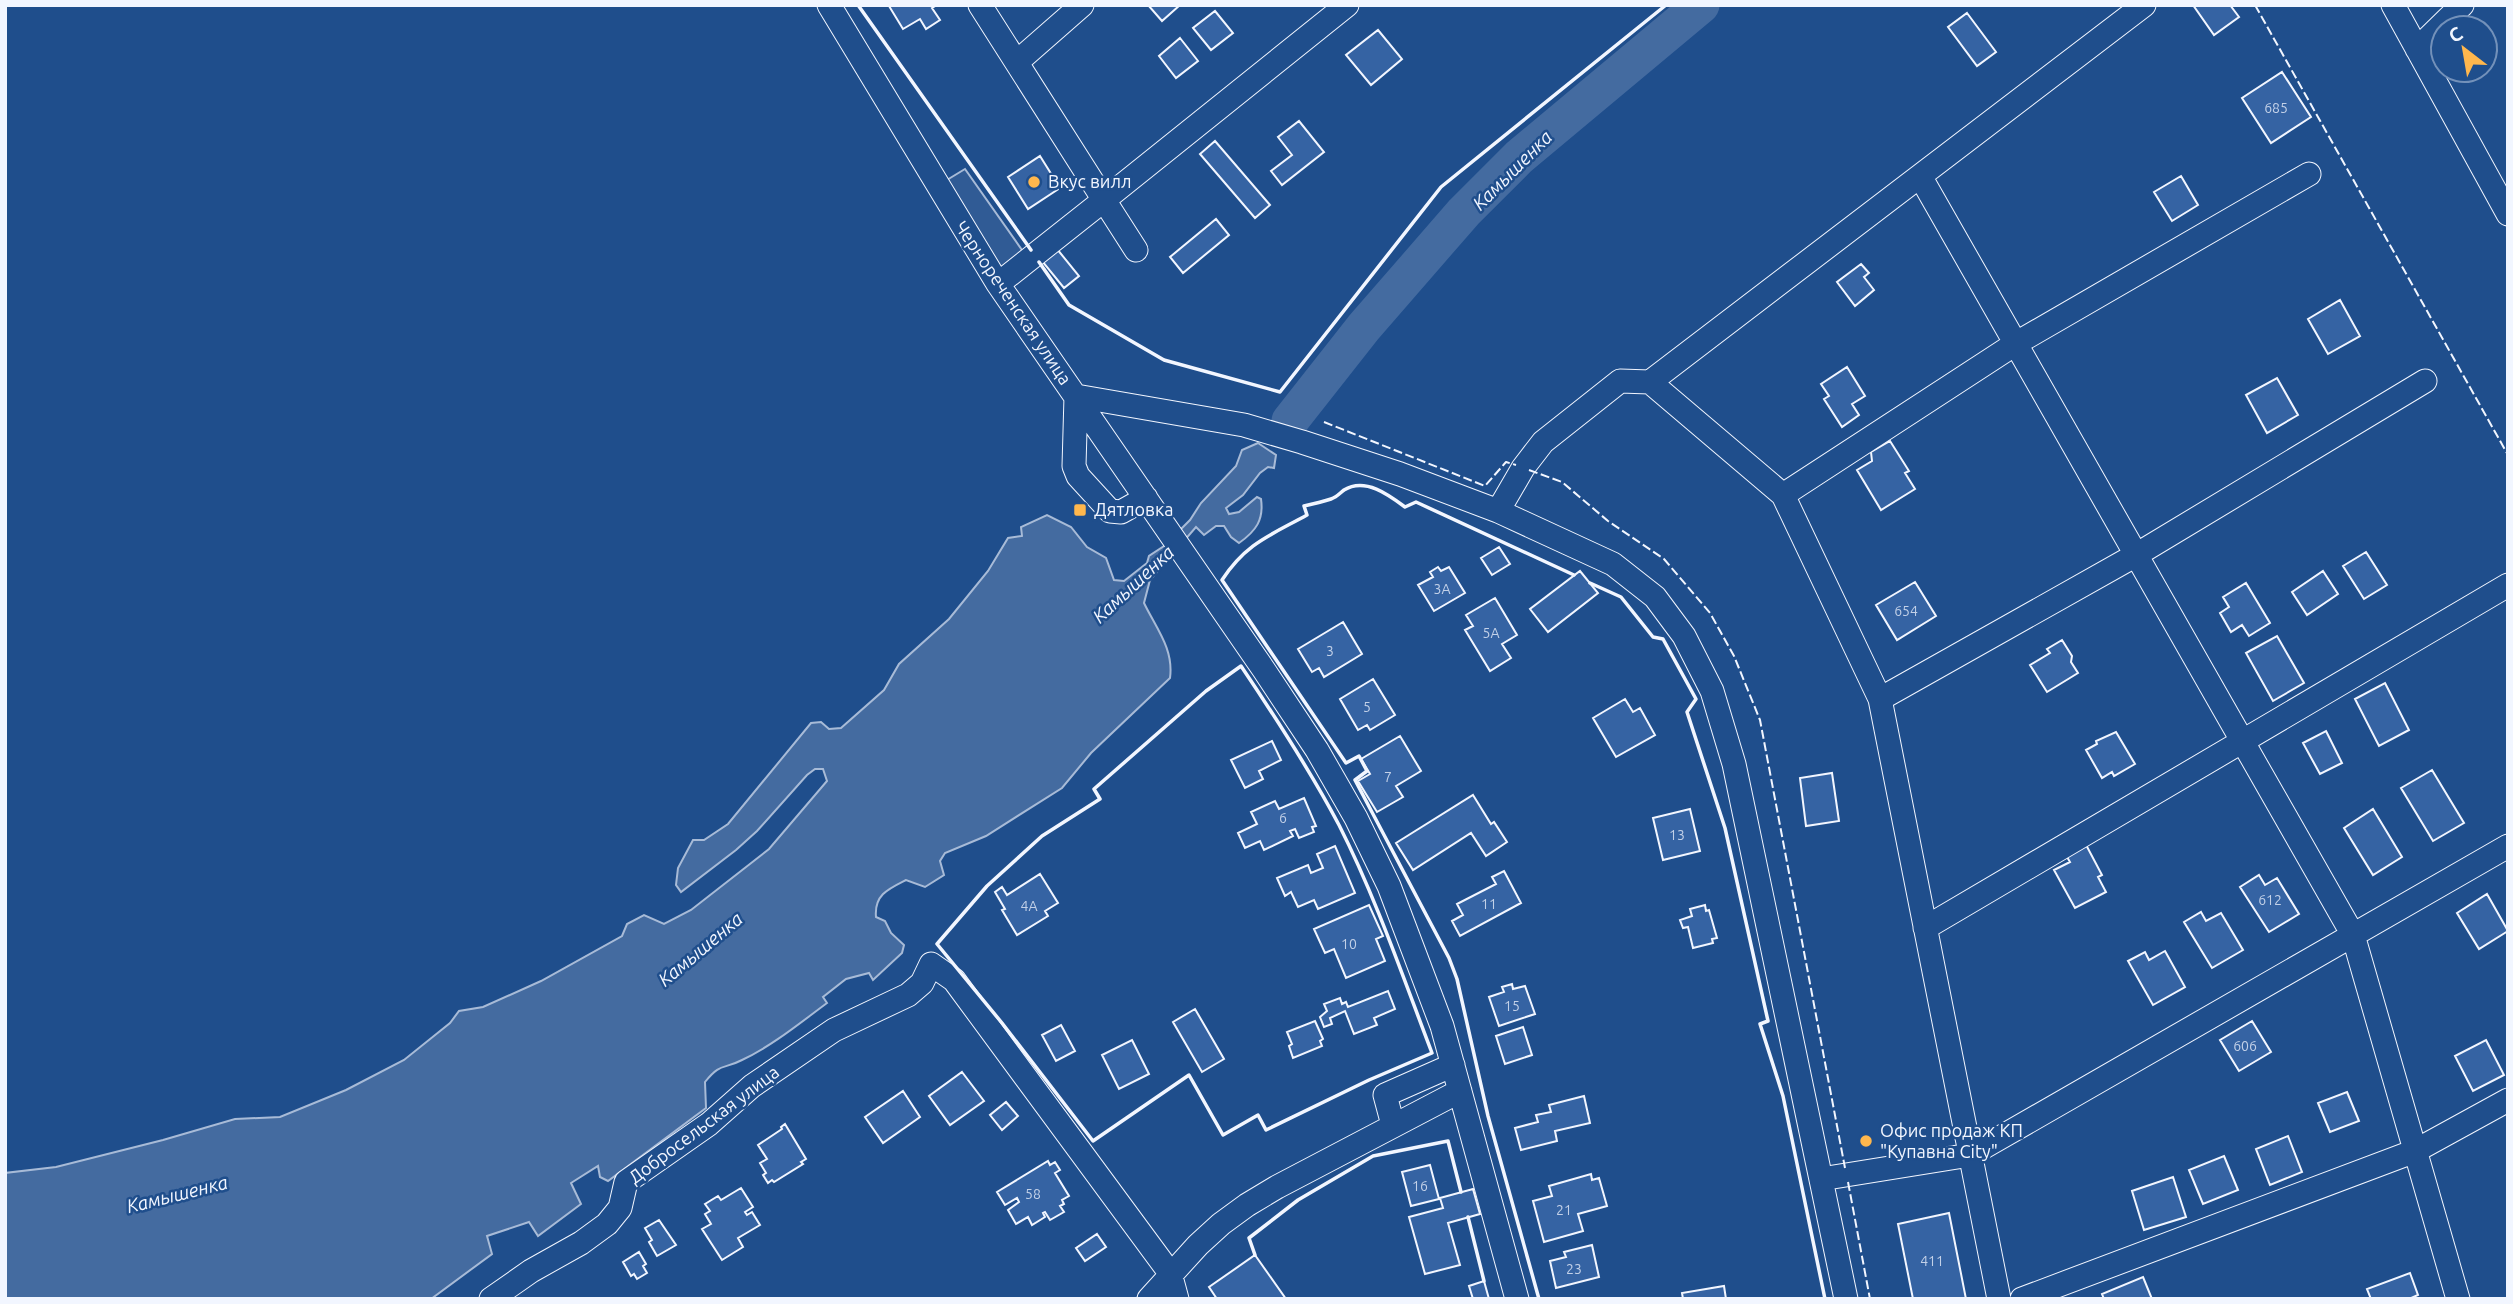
<svg xmlns="http://www.w3.org/2000/svg" width="2513" height="1304" font-family="Ubuntu,sans-serif">
<style>
.built{fill:#305b95;stroke:#a8bbd7;stroke-width:2}
.water{fill:#446ba0;stroke:#a8bbd7;stroke-width:2}
.lines{fill:none;stroke-linecap:round;stroke-linejoin:round}
.river{stroke:#446ba0;stroke-width:37}
.building{fill:#3563a3;stroke:#f2f6ff;stroke-width:2}
.minor-casing{stroke:#f2f6ff;stroke-width:25}
.minor{stroke:#1f4e8c;stroke-width:23}
.fence{stroke:#f2f6ff;stroke-width:2;stroke-dasharray:9 3.5;stroke-linecap:butt}
.wall{stroke:#f2f6ff;stroke-width:3.5}
.poi-dot{fill:#ffb74d;stroke:#1f4e8c;stroke-width:2.5}
.labels{text-anchor:middle;stroke-width:5;stroke-linejoin:round;paint-order:stroke}
.number-label{font-size:14px;fill:#c3d1e8}
.poi-label{font-size:18px;fill:#f2f6ff;stroke:#1f4e8c;text-anchor:start}
.street-label{font-size:18px;fill:#f2f6ff;stroke:#1f4e8c}
.water-label{font-size:19px;font-style:italic;fill:#f2f6ff;stroke:#1f4e8c}
</style>
<rect width="100%" height="100%" fill="#1f4e8c"/>
<path class="built" d="M965,169L1029,260L998,284L937,186Z"/>
<path class="water" d="M1258,443L1276,455L1274,468L1268,467L1260,473L1243,495L1226,508L1229,514L1239,512L1257,497L1261,499C1264,520 1256,531 1239,543L1231,537L1224,526H1216L1204,535L1196,527L1150,580L1144,603C1156,628 1174,649 1170,678L1091,753L1062,788L986,836L945,853L940,861L944,875L925,887L906,880C888,889 874,895 876,917L885,921L891,933L904,945L902,953L873,980L869,973L846,979L823,997L827,1003C800,1023 772,1046 742,1060C723,1070 721,1062 705,1082L706,1108L608,1181L600,1177L598,1166L571,1183L581,1204L538,1236L529,1222L487,1236L492,1254L431,1299H5V1173L56,1167L163,1140L235,1119L280,1117L346,1090L404,1060L450,1023L459,1011L483,1007L541,981L622,936L627,924L644,915L664,924L691,910L769,849L827,781L823,769H815L807,775L757,831L736,850L681,892L676,885L678,868L693,840H704L728,824L811,723L821,722L829,729L841,728L884,690L899,664L949,619L988,571L1008,538L1022,536L1021,527L1047,515L1071,527L1087,547L1106,558L1114,580L1124,581L1147,563L1149,556L1164,546L1190,520L1201,503L1236,466L1242,450Z"/>
<g class="lines">
<path class="river" d="M1290,421L1364,327L1464,212L1519,157L1701,5"/>
</g>
<path class="building" d="M937,5L932,8L940,20L926,29L920,19L903,29L889,6Z
M1148,5H1180L1162,21Z
M2193,5H2230L2239,17L2214,35Z
M1215,11L1233,33L1211,50L1193,28Z
M1967,13L1996,52L1977,66L1948,27Z
M1378,30L1402,59L1371,85L1346,55Z
M1180,38L1198,61L1176,78L1159,56Z
M2282,72L2311,117L2271,143L2242,98Z
M1299,121L1324,152L1282,185L1271,171L1292,155L1278,137Z
M1215,141L1270,205L1255,218L1200,154Z
M1040,156L1060,188L1028,209L1008,177Z
M2181,176L2198,205L2172,221L2154,192Z
M1216,219L1229,235L1183,273L1170,257Z
M1057,249L1079,276L1064,288L1042,261Z
M1861,264L1869,273L1864,277L1874,290L1855,306L1837,282Z
M2340,300L2360,336L2328,354L2308,319Z
M1847,367L1865,396L1852,404L1859,415L1842,427L1824,399L1829,396L1821,384Z
M2277,378L2298,415L2267,433L2246,395Z
M1890,441L1909,471L1905,473L1915,489L1881,510L1857,470L1872,461L1871,452Z
M1499,547L1510,564L1492,575L1481,558Z
M2366,552L2387,585L2364,599L2343,566Z
M1438,567L1441,571L1449,567L1465,593L1434,611L1418,585L1433,577L1430,572Z
M1580,571L1598,593L1548,632L1530,609Z
M2323,571L2338,594L2307,615L2292,592Z
M1915,582L1936,616L1897,640L1876,605Z
M2246,583L2270,623L2249,636L2242,625L2231,632L2220,613L2229,607L2223,597Z
M1495,598L1517,635L1502,644L1511,658L1490,671L1465,630L1473,626L1466,615Z
M1343,622L1362,654L1324,677L1319,668L1312,672L1298,649Z
M2277,636L2304,683L2273,701L2246,653Z
M2062,640L2072,656L2071,662L2078,673L2047,692L2030,665L2050,653L2047,649Z
M1373,679L1395,715L1370,730L1367,725L1358,730L1340,699Z
M2385,683L2409,730L2379,746L2355,699Z
M1625,699L1633,712L1640,708L1655,735L1616,757L1593,718Z
M2326,731L2342,763L2320,774L2303,743Z
M2116,732L2135,764L2114,776L2112,772L2102,778L2086,750L2097,744L2096,741Z
M1400,736L1421,771L1396,786L1403,797L1377,812L1358,781L1370,774L1361,759Z
M1272,741L1281,760L1259,771L1263,779L1245,788L1231,760Z
M2432,770L2464,823L2433,841L2401,788Z
M1832,773L1839,821L1806,826L1800,778Z
M1473,795L1491,824L1494,822L1507,842L1486,856L1471,833L1413,870L1396,843Z
M1304,798L1316,826L1312,827L1314,832L1299,838L1295,829L1290,831L1293,836L1264,850L1260,841L1245,848L1238,833L1257,824L1251,812L1275,801L1279,809Z
M1690,809L1700,851L1663,860L1653,818Z
M2373,809L2402,857L2373,875L2344,828Z
M2084,841L2102,875L2098,877L2106,892L2075,908L2054,870L2070,862L2064,852Z
M1335,846L1355,893L1318,909L1314,900L1298,907L1291,892L1285,896L1277,878L1308,865L1311,873L1323,868L1317,854Z
M1504,871L1521,903L1460,936L1452,921L1463,915L1457,904L1496,884L1492,877Z
M1040,874L1058,903L1045,911L1048,916L1017,935L1002,910L1005,909L995,892L1002,887L1007,895Z
M2259,875L2265,885L2277,878L2299,914L2269,932L2240,887Z
M2487,894L2508,931L2479,949L2457,913Z
M1369,905L1383,936L1376,939L1385,961L1346,978L1334,949L1325,953L1314,929Z
M1705,905L1706,911L1709,910L1717,938L1712,939L1713,943L1693,948L1688,927L1683,928L1680,920L1692,916L1690,909Z
M2201,912L2206,921L2221,913L2243,950L2212,968L2184,922Z
M2165,951L2185,987L2153,1005L2128,961L2145,952L2149,960Z
M1512,984L1513,989L1525,986L1535,1014L1499,1026L1489,997L1504,992L1502,987Z
M1388,991L1395,1009L1374,1018L1377,1025L1354,1034L1345,1011L1330,1018L1332,1024L1324,1027L1320,1017L1327,1011L1324,1004L1340,998L1342,1004L1346,1002L1348,1007Z
M1195,1009L1224,1059L1202,1072L1173,1022Z
M1315,1021L1323,1039L1320,1041L1322,1046L1293,1058L1289,1046L1292,1044L1287,1032Z
M2252,1021L2271,1052L2239,1071L2220,1040Z
M1061,1025L1075,1051L1056,1061L1042,1035Z
M1523,1027L1532,1055L1505,1064L1496,1036Z
M1132,1040L1149,1074L1119,1089L1102,1055Z
M2486,1040L2504,1075L2473,1091L2455,1056Z
M962,1072L984,1101L950,1125L929,1096Z
M903,1091L920,1117L883,1143L865,1117Z
M2347,1092L2359,1121L2330,1132L2318,1103Z
M1584,1096L1590,1123L1555,1131L1557,1141L1521,1150L1515,1128L1538,1122L1536,1115L1551,1112L1549,1105Z
M1006,1102L1018,1116L1002,1130L990,1115Z
M785,1124L806,1159L801,1162L803,1164L774,1182L772,1180L768,1183L763,1175L766,1173L760,1163L767,1159L758,1145L782,1129L781,1127Z
M2288,1136L2302,1172L2270,1185L2256,1149Z
M2224,1156L2238,1190L2203,1204L2189,1170Z
M1048,1161L1050,1165L1055,1162L1060,1170L1055,1173L1069,1196L1062,1200L1064,1204L1060,1206L1064,1212L1050,1220L1045,1212L1043,1213L1045,1217L1032,1225L1028,1217L1016,1224L1008,1210L1019,1202L1017,1198L1005,1205L997,1192Z
M1430,1165L1439,1199L1411,1206L1402,1172Z
M1591,1174L1592,1180L1599,1178L1607,1206L1578,1214L1583,1231L1544,1242L1533,1201L1552,1196L1549,1186Z
M2173,1177L2186,1217L2144,1230L2132,1191Z
M741,1188L753,1207L745,1212L747,1215L752,1212L760,1225L738,1238L743,1247L722,1260L702,1229L711,1224L705,1214L710,1211L705,1204L718,1196L721,1200Z
M1473,1189L1480,1214L1448,1223L1460,1265L1425,1274L1409,1217L1443,1208L1440,1198Z
M1949,1213L1966,1299H1913L1898,1224Z
M659,1220L676,1245L657,1256L649,1242L652,1240L645,1228Z
M1097,1234L1106,1247L1085,1261L1076,1248Z
M1592,1245L1599,1277L1556,1288L1550,1261L1566,1257L1564,1252Z
M639,1252L646,1264L643,1266L647,1273L637,1279L634,1274L631,1276L623,1262Z
M1255,1255L1286,1299H1217L1209,1287Z
M2410,1273L2418,1295L2409,1299H2371L2367,1289Z
M2143,1277L2152,1299H2104L2102,1294Z
M1484,1281L1489,1299H1473L1469,1286Z
M1724,1286L1726,1299H1683L1682,1293Z"/>
<g class="lines">
<g class="minor-casing">
<path id="minor" d="M829,5L998,284L1264,670L1317,750L1356,818L1389,886L1442,1026L1517,1299
M980,5L1104,200L998,284
M2393,5L2508,214
M2417,49L2462,5
M1017,62L1082,5
M1920,176L2353,935L2458,1299
M1136,250L1104,200L1347,5
M1076,396L1244,425L1302,442L1400,474L1498,511L1613,564L1655,597L1684,636L1712,691L1734,764L1846,1299
M1076,396L1074,466L1078,476L1110,511L1121,512L1146,498
M1783,495L2015,344L2309,174
M1498,511L1523,468L1543,442L1620,381L1650,382
M1880,699L2136,555L2425,381
M1925,928L2508,585
M1393,1125L1385,1095L1453,1065
M1821,1179L1970,1155L2508,846
M491,1299L531,1271L581,1243L607,1224L620,1208L626,1182L709,1124L752,1086L834,1030L908,995L922,983L931,964L954,980L1170,1273L1177,1299
M1149,1299L1198,1245L1221,1224L1247,1205L1277,1187L1460,1091
M1999,1299L1880,699L1783,495L1650,382L2144,5
M2022,1299L2415,1151L2508,1100"/>
</g>
<use href="#minor" class="minor"/>
<path class="fence" d="M2255,5L2508,455
M1324,422L1485,486L1506,462L1516,465
M1529,470L1562,482L1608,521L1664,559L1710,613L1734,656L1760,720L1845,1168
M1848,1182L1870,1299"/>
<path class="wall" d="M858,5L1031,250
M1039,262L1069,305L1164,360L1280,392L1441,187L1666,5
M1590,583L1621,597L1653,637L1663,639L1696,699L1687,712L1725,828L1768,1021L1760,1024L1783,1096L1825,1299
M1241,666C1276,718 1310,770 1339,825C1376,898 1403,977 1432,1053L1369,1080L1266,1130L1258,1115L1223,1135L1189,1075L1093,1141L1002,1023L937,944L987,886L1042,836L1100,799L1094,789L1206,691Z
M1468,1217L1484,1281
M1255,1255L1249,1238L1298,1200L1373,1156L1448,1141L1461,1192
M1539,1299L1488,1116L1457,979L1449,958L1355,780L1367,771L1359,756L1346,763L1222,580C1246,543 1271,535 1307,515L1304,506C1313,504 1322,502 1331,499C1337,497 1340,493 1344,490C1365,477 1389,495 1405,507L1416,502L1574,575"/>
</g>
<g class="poi-dot">
<circle cx="1034" cy="182" r="7"/>
<rect x="1073" y="503" width="14" height="14" rx="3.5"/>
<circle cx="1866" cy="1141" r="7"/>
</g>
<g class="labels">
<g class="number-label">
<text x="2276" y="113">685</text>
<text x="1442" y="594">3А</text>
<text x="1906" y="616">654</text>
<text x="1491" y="638">5А</text>
<text x="1330" y="656">3</text>
<text x="1367" y="712">5</text>
<text x="1388" y="782">7</text>
<text x="1283" y="823">6</text>
<text x="1677" y="840">13</text>
<text x="2270" y="905">612</text>
<text x="1489" y="909">11</text>
<text x="1029" y="911">4А</text>
<text x="1349" y="949">10</text>
<text x="1512" y="1011">15</text>
<text x="2245" y="1051">606</text>
<text x="1420" y="1191">16</text>
<text x="1033" y="1199">58</text>
<text x="1564" y="1215">21</text>
<text x="1932" y="1266">411</text>
<text x="1574" y="1274">23</text>
</g>
<g class="poi-label">
<text x="1048" y="188">Вкус вилл</text>
<text x="1094" y="516">Дятловка</text>
<text x="1880" y="1137">Офис продаж КП<tspan x="1880" dy="21">"Купавна City"</tspan></text>
</g>
<g class="street-label">
<text transform="translate(1013 303) rotate(56)" y="6">Чернореченская улица</text>
<text transform="translate(704 1125) rotate(-37)" y="6">Добросельская улица</text>
</g>
<g class="water-label">
<text transform="translate(1512 170) rotate(-45)" y="7">Камышенка</text>
<text transform="translate(1133 584) rotate(-43)" y="7">Камышенка</text>
<text transform="translate(700 949) rotate(-40)" y="7">Камышенка</text>
<text transform="translate(177 1194) rotate(-14)" y="7">Камышенка</text>
</g>
</g>
<rect width="2513" height="1304" fill="none" stroke="#f2f6ff" stroke-width="14"/>
<g transform="translate(2464 49) rotate(329)"><circle r="33" fill="#1f4e8c" stroke="#7391ba" stroke-width="2"/>
<path d="M0-5L12 26L0 18L-12 26Z" fill="#ffb74d"/>
<text y="-10" font-size="19" font-weight="bold" text-anchor="middle" fill="#f2f6ff">С</text>
</g>
</svg>
